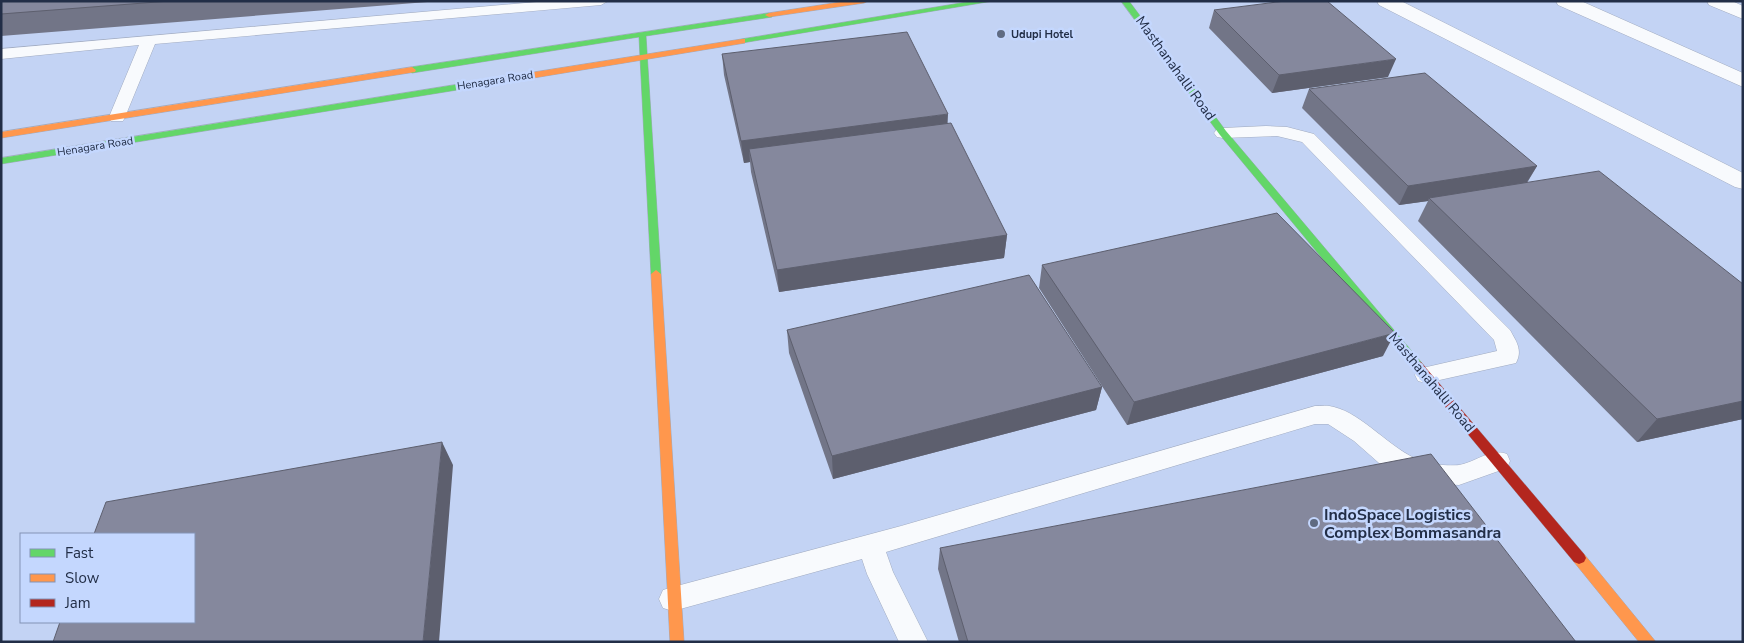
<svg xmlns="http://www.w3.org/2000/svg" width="1744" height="643" font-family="'Nunito Sans',sans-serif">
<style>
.built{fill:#c3d3f4;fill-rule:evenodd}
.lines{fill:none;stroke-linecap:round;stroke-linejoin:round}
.lane-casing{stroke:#a1abc0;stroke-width:1}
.street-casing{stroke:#a1abc0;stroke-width:1}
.fast-casing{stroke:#a1abc0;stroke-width:1}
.slow-casing{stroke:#a1abc0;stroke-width:1}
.jam-casing{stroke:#a1abc0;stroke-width:1}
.lane{fill:#f8fafd;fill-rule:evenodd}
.street{fill:#f8fafd;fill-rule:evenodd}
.fast{fill:#63d668;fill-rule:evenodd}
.slow{fill:#ff974d;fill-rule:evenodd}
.jam{fill:#b3261e;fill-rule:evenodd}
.wall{fill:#727587}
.shaded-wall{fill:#5d5f6e}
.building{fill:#85889d;stroke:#5d5f6e}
.poi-dot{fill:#5f6b82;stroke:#c4d7fe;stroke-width:2}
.labels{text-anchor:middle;stroke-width:5;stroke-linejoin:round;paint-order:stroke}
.far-poi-label{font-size:11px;font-weight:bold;fill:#222e47;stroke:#c4d7fe;text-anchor:start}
.far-street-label{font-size:11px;fill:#222e47;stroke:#c4d7fe}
.street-label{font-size:14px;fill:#222e47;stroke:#c4d7fe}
.near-poi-label{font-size:16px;font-weight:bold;fill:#222e47;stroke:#c4d7fe;text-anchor:start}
</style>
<rect width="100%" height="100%" fill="#d1dbf1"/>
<path class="built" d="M1,1H1743V642H1ZM21,534H194V622H21Z"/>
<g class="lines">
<g class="lane-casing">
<path id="lane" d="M548,1H608L601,5L155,44L125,117L123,121H111L109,117L139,45L1,59V49Z
M1266,126L1287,127L1314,134L1510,330C1516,341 1523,350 1516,363L1426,383L1418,381L1415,375L1418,369L1497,351L1494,340L1302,142L1277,136L1223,138L1217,137L1214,133L1217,129L1223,128Z
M1315,406C1321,406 1328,405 1334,407C1363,414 1390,449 1421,461C1430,465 1450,466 1459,465C1476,462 1490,448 1507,454L1510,461L1507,468L1459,485L1420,482L1379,463L1354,441L1328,424H1315L886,552L893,572L928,642H899L867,574L862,559L673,611L663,608L659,599L663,590L673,587L901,526Z"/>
</g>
<g class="street-casing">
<path id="street" d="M1377,1H1401L1743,173V189L1735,187L1379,5Z
M1556,1H1581L1743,73V87L1558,5Z
M1707,1H1732L1743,6V19L1709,5Z"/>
</g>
<g class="fast-casing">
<path id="fast" d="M973,1H993L742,43L738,41L742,39Z
M1121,1H1129L1226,131L1421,362L1423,365L1421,368H1413L1220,135Z
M769,13L773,15L772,17L646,36L661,274L656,278L651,274L639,37L412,73L408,70L412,67Z
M491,79L494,80V84L1,164V158Z"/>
</g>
<g class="slow-casing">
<path id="slow" d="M847,1H868L864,3L769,17L765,15L769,13Z
M742,39H745V43L491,85L487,82L491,79Z
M412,67L416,70L415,72L1,138V132Z
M656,270L661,274L684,642H670L651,274Z
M1579,552L1584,554L1656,642H1639L1574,562L1572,558L1574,554Z"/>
</g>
<g class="jam-casing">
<path id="jam" d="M1417,361L1421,362L1584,554L1586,558L1584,562L1579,564L1574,562L1413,368L1411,365L1413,362Z"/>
</g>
<use href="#lane" class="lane"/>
<use href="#street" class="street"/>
<use href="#fast" class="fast"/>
<use href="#slow" class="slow"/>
<use href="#jam" class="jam"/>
</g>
<path class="wall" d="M1,1H440L1,36Z
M1214,10L1388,77L1272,93L1209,28Z
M722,54L948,124L1007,235L1004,258L779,292L751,172L750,162L744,163L724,75Z
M1309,89L1537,166L1527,183L1743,284V419L1637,442L1418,221L1428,201L1399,205L1302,108Z
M1042,265L1383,356L1127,425L1039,288Z
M787,330L1102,387L1096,410L833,479L789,353Z
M940,548L1576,642H959L938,569Z"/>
<path class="shaded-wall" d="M1396,59L1388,77L1272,93L1279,75Z
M948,114L947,136L749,149L750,162L744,163L741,141Z
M1537,166L1525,185L1429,198L1428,201L1399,205L1408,186Z
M1007,235L1004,258L779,292L777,270Z
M1395,333L1383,356L1127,425L1134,402Z
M1102,387L1096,410L833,479L832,456Z
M1743,401V419L1637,442L1657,419Z
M442,442L453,465L439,642H423Z"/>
<path class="building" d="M1,1H170L1,14Z
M1285,1H1327L1396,59L1279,75L1214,10Z
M907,32L948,114L741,141L722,54Z
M1425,73L1537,166L1408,186L1309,89Z
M951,123L1007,235L777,270L749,149Z
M1599,171L1743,284V401L1657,419L1429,198Z
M1277,213L1395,333L1134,402L1042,265Z
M1029,275L1102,387L832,456L787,330Z
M442,442L423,642H53L60,622H194V534H94L106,502Z
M1431,454L1576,642H968L940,548Z"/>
<g class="poi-dot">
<circle cx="1001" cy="34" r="5"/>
<circle cx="1314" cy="523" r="5"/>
</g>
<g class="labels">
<g class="far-poi-label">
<text x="1011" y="38">Udupi Hotel</text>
</g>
<g class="far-street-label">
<text transform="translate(495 80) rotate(-9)" y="4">Henagara Road</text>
<text transform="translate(95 146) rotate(-9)" y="4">Henagara Road</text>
</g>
<g class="street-label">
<text transform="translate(1176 68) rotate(54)" y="5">Masthanahalli Road</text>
<text transform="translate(1432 382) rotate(50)" y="5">Masthanahalli Road</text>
</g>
<g class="near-poi-label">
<text x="1324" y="520">IndoSpace Logistics<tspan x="1324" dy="18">Complex Bommasandra</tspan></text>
</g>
</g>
<rect width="1744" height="643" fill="none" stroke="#222e47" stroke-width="5"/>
<rect x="20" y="533" width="175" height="90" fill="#c4d7fe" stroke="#8393b5"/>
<rect x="30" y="549" width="25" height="8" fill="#63d668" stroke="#8393b5"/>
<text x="65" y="558" font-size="15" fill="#222e47">Fast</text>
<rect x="30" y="574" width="25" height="8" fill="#ff974d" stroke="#8393b5"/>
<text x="65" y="583" font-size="15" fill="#222e47">Slow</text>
<rect x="30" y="599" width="25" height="8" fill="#b3261e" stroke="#8393b5"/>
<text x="65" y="608" font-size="15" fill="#222e47">Jam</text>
</svg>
